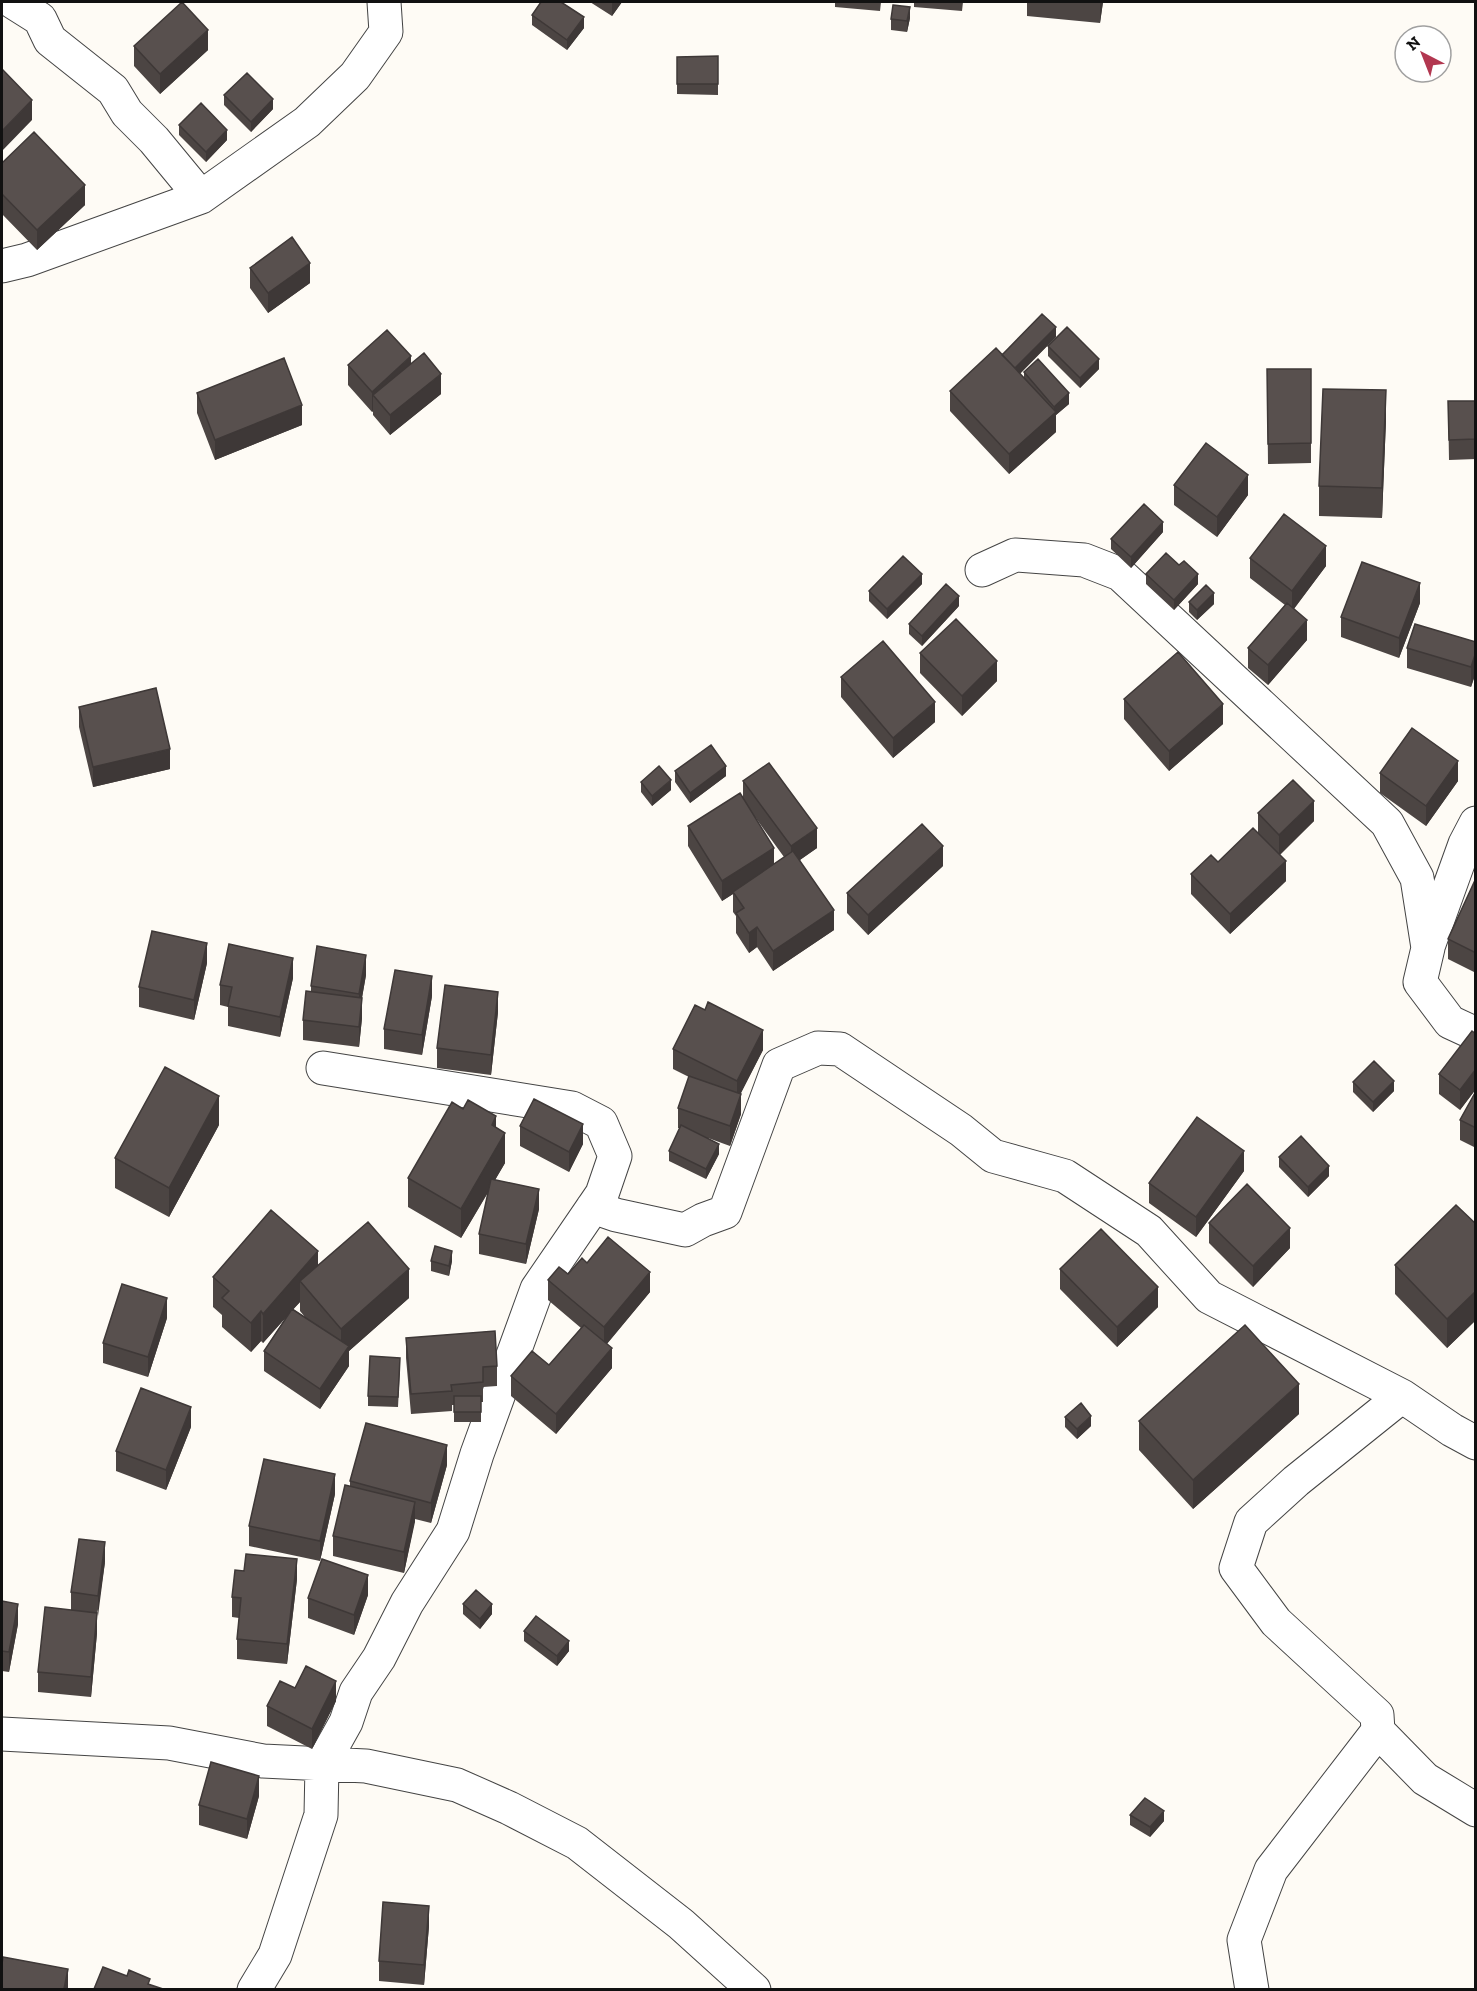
<svg xmlns="http://www.w3.org/2000/svg" width="1477" height="1991" font-family="'Zilla Slab',serif">
<style>
.lines{fill:none;stroke-linecap:round;stroke-linejoin:round}
.minor-casing{stroke:#444;stroke-width:35}
.minor{stroke:#fff;stroke-width:33}
.wall{fill:#4c4543;fill-rule:evenodd}
.shaded-wall{fill:#3e3837}
.building{fill:#58504e;stroke:#3e3837;stroke-width:1.5}
</style>
<rect width="100%" height="100%" fill="#fefbf5"/>
<g class="lines">
<g class="minor-casing">
<path id="minor" d="M13,2L40,19L50,40L113,90L127,113L154,140L201,197
M2,266L27,260L201,197L307,122L355,76L386,32L384,2
M982,570L1015,555L1084,560L1120,574L1387,823L1417,878L1428,948L1420,982L1450,1022L1476,1034
M1429,944L1465,844L1476,823
M593,1207L616,1215L685,1230L703,1220L725,1212L779,1065L818,1048L840,1049L961,1130L993,1156L1065,1176L1149,1231L1209,1297L1402,1396L1452,1430L1476,1443
M1378,1731L1425,1779L1476,1810
M2,1734L169,1743L263,1761L366,1766L457,1785L509,1808L577,1843L681,1924L754,1990
M254,1990L275,1955L321,1815L322,1765L346,1722L356,1692L379,1658L407,1603L453,1531L477,1454L537,1289L602,1194L615,1156L601,1123L572,1108L323,1068
M1252,1990L1244,1940L1271,1870L1378,1731L1377,1715L1276,1622L1236,1568L1251,1522L1296,1481L1402,1396"/>
</g>
<use href="#minor" class="minor"/>
</g>
<path class="wall" d="M590,2H622L612,16Z
M835,2H881L880,11L835,7Z
M914,2H963L962,11L914,7Z
M1027,2H1103L1100,23L1027,16Z
M532,15L584,28L567,50L532,25Z
M910,18L907,32L891,30V19Z
M134,46L208,50L160,94L134,66Z
M718,56V95L677,94V57Z
M224,95L273,109L251,132L224,105Z
M179,125L227,140L206,162L179,135Z
M2,163L85,205L37,250L2,214Z
M250,268L310,283L268,313L250,288Z
M1056,337L1020,374L1024,378V372L1069,404L1056,415V432L1009,474L950,411V391L1002,355Z
M1048,346L1099,369L1080,388L1048,356Z
M411,363L441,394L390,435L373,415V411L372,412L348,385V365Z
M1267,369H1311V463L1268,464Z
M197,393L302,425L215,460L197,413Z
M1448,401H1476V459L1449,460Z
M1386,420L1382,518L1319,516V486Z
M1174,485L1248,495L1217,537L1174,505Z
M1163,532L1131,568L1111,549V539Z
M1250,558L1326,566L1294,609L1307,640L1268,685L1248,668V648L1285,605L1250,578Z
M1146,574L1198,584L1174,610L1146,584Z
M922,584L887,619L869,601V591Z
M1189,602L1214,604L1197,620L1189,612Z
M1420,603L1399,658L1341,637V617Z
M959,606L922,646L909,634V624Z
M1476,642V672L1471,687L1407,668V648Z
M920,653L997,681L962,716L920,673Z
M841,677L935,722L893,758L841,697Z
M1124,699L1223,724L1169,771L1124,719Z
M79,707L170,769L93,787L79,727Z
M675,771L726,776L690,803L675,782Z
M1380,773L1458,781L1426,826L1380,793Z
M743,781L817,848L800,860L834,930L773,971L757,947L749,953L736,933V916L733,912V894L722,901L688,846V826L743,799ZM755,817L784,857L774,864Z
M641,782L671,790L652,806L641,792Z
M1258,813L1314,821L1280,855L1286,881L1230,934L1191,894V874L1218,862L1258,832Z
M943,866L868,935L847,913V893Z
M1476,878V973L1448,959V939Z
M207,963L194,1020L139,1007V987Z
M366,975L362,998V1018L359,1047L303,1040V1020L311,992V986Z
M293,978L280,1037L228,1026V1007L220,1005V985Z
M432,996L422,1055L384,1049V1029Z
M498,1012L491,1075L437,1068V1048Z
M1476,1034V1089L1460,1110L1439,1094V1074Z
M673,1049L763,1050L740,1094L741,1114L730,1146L708,1138L719,1154L706,1179L669,1161V1151L680,1128H678V1108L689,1077L673,1069Z
M1353,1082L1394,1091L1373,1112L1353,1092Z
M1476,1091V1148L1460,1140V1120Z
M219,1125L169,1217L115,1188V1158Z
M520,1126L583,1144L569,1172L520,1146Z
M496,1128L505,1163L495,1180L539,1209L526,1264L479,1254V1234L489,1191L461,1238L408,1207V1178Z
M1279,1157L1329,1176L1308,1197L1279,1167Z
M1244,1171L1196,1237L1149,1203V1183Z
M1209,1223L1290,1248L1253,1287L1209,1243Z
M1476,1224V1320L1447,1348L1395,1294V1265Z
M431,1261H452L449,1276L431,1271Z
M587,1263L650,1292L607,1344L612,1368L556,1434L511,1396V1376L549,1365L581,1328L548,1300V1280L568,1274Z
M318,1265L409,1298L349,1351V1366L320,1409L264,1371V1351L286,1317L263,1343L261,1341L251,1352L222,1327V1315L213,1307V1277ZM300,1302V1311L305,1317L293,1309Z
M1060,1269L1158,1307L1117,1347L1060,1289Z
M167,1318L148,1377L103,1363V1343Z
M406,1338L497,1366V1386L483,1387V1402H481V1422H454V1405H452V1411L411,1414L406,1358Z
M400,1368L398,1407L368,1406V1396Z
M1299,1414L1193,1509L1139,1450V1421Z
M1065,1417L1091,1426L1077,1439L1065,1427Z
M191,1427L166,1490L116,1471V1451Z
M447,1465L431,1523L415,1519L404,1573L333,1556V1536L350,1487V1481Z
M335,1494L320,1561L249,1546V1526Z
M105,1562L97,1616V1633L91,1697L38,1692V1672L71,1610V1592Z
M297,1579L287,1664L237,1659V1639L239,1618L232,1617V1597Z
M368,1595L354,1635L308,1618V1598Z
M2,1601L18,1624L9,1672L2,1671Z
M463,1604L492,1614L480,1629L463,1614Z
M524,1631L569,1651L557,1666L524,1641Z
M336,1701L312,1749L267,1726V1706Z
M259,1796L247,1839L199,1825V1805Z
M1130,1815L1164,1821L1150,1837L1130,1825Z
M429,1926L424,1985L379,1981V1961Z"/>
<path class="shaded-wall" d="M612,2H622L612,16Z
M1100,2H1103L1100,23Z
M910,7V18L907,32V21Z
M584,17V28L567,50V40Z
M208,30V50L160,94V74Z
M273,99V109L251,132V122Z
M32,100V120L2,151V131Z
M227,130V140L206,162V152Z
M85,185V205L37,250V230Z
M310,263V283L268,313V293Z
M1056,327V337L1014,379V369Z
M411,356V376L373,395V411L372,412V392Z
M1099,359V369L1080,388V378Z
M441,374V394L390,435V415Z
M1386,390V420L1382,518V488Z
M1069,393V404L1056,415V432L1009,474V454L1054,413V407Z
M302,405V425L215,460V440Z
M1248,475V495L1217,537V517Z
M1163,522V532L1131,568V557Z
M1326,546V566L1292,611V591Z
M922,574V584L887,619V609Z
M1198,574V584L1174,610V600Z
M1420,583V603L1399,658V638Z
M1214,593V604L1197,620V610Z
M959,596V606L922,646V636Z
M1307,620V640L1268,685V665Z
M1476,652V672L1471,687V667Z
M997,661V681L962,716V696Z
M935,702V722L893,758V738Z
M1223,704V724L1169,771V751Z
M170,749V769L93,787V767Z
M1458,761V781L1426,826V806Z
M726,766V776L690,803V793Z
M671,780V790L652,806V796Z
M1314,801V821L1279,855V835Z
M817,828V848L791,866V846Z
M943,846V866L868,935V915Z
M774,848V868L733,892V894L722,901V881Z
M1286,861V881L1230,934V914Z
M834,910V930L773,971V951Z
M757,927V947L749,953V933Z
M207,943V963L194,1020V1000Z
M366,955V975L359,1014V994Z
M293,958V978L280,1037V1017Z
M432,976V996L422,1055V1035Z
M498,992V1012L491,1075V1055Z
M362,998V1018L359,1047V1027Z
M763,1030V1050L737,1101V1081Z
M1476,1069V1089L1460,1110V1090Z
M1394,1081V1091L1373,1112V1102Z
M741,1094V1114L730,1146V1126Z
M219,1096V1125L169,1217V1188Z
M496,1116V1146L492,1125Z
M583,1124V1144L569,1172V1152Z
M505,1133V1163L461,1238V1209Z
M719,1144V1154L706,1179V1169Z
M1244,1151V1171L1196,1237V1217Z
M1329,1166V1176L1308,1197V1187Z
M539,1189V1209L526,1264V1244Z
M1290,1228V1248L1253,1287V1266Z
M318,1251V1281H300V1302L263,1343V1314Z
M452,1251V1261L449,1276V1266Z
M409,1269V1298L349,1351V1366L320,1409V1389L341,1358V1329Z
M650,1272V1292L604,1347V1327Z
M1158,1287V1307L1117,1347V1327Z
M1476,1291V1320L1447,1348V1319Z
M167,1298V1318L148,1377V1357Z
M261,1311V1341L251,1352V1323Z
M612,1348V1368L556,1434V1414Z
M1299,1384V1414L1193,1509V1480Z
M191,1407V1427L166,1490V1470Z
M1091,1416V1426L1077,1439V1429Z
M447,1445V1465L431,1523V1503Z
M335,1474V1494L320,1561V1541Z
M415,1502V1522L404,1573V1552Z
M105,1542V1562L98,1616V1596Z
M297,1559V1579L287,1664V1644Z
M368,1575V1595L354,1635V1615Z
M18,1604V1624L9,1672V1652Z
M492,1604V1614L480,1629V1619Z
M97,1613V1633L91,1697V1677Z
M569,1641V1651L557,1666V1656Z
M336,1681V1701L312,1749V1729Z
M259,1776V1796L247,1839V1819Z
M1164,1811V1821L1150,1837V1827Z
M429,1906V1926L424,1985V1965Z
M68,1969V1989H64Z"/>
<path class="building" d="M182,2L208,30L160,74L134,46Z
M541,2H561L584,17L567,40L532,15Z
M893,5L910,7L907,21L891,19Z
M718,56V84H677V57Z
M2,69L32,100L2,131Z
M247,73L273,99L251,122L224,95Z
M201,103L227,130L206,152L179,125Z
M34,132L85,185L37,230L2,194V163Z
M292,237L310,263L268,293L250,268Z
M1042,314L1056,327L1015,368L1002,355Z
M1067,327L1099,359L1080,378L1048,346Z
M387,330L411,356L372,392L348,365Z
M996,348L1056,412L1009,454L950,391Z
M424,353L441,374L390,415L373,395Z
M284,358L302,405L215,440L197,393Z
M1038,359L1069,393L1054,407L1024,372Z
M1267,369H1311V443L1268,444Z
M1323,389L1386,390L1382,488L1319,486Z
M1448,401H1476V439L1449,440Z
M1206,443L1248,475L1217,517L1174,485Z
M1144,504L1163,522L1131,557L1111,539Z
M1284,514L1326,546L1292,591L1250,558Z
M1166,553L1179,565L1184,561L1198,574L1174,600L1146,574Z
M903,556L922,574L887,609L869,591Z
M1362,562L1420,583L1399,638L1341,617Z
M946,584L959,596L922,636L909,624Z
M1206,585L1214,593L1197,610L1189,602Z
M1287,603L1307,620L1268,665L1248,648Z
M956,619L997,661L962,696L920,653Z
M1415,624L1476,642V652L1471,667L1407,648Z
M883,641L935,702L893,738L841,677Z
M1178,652L1223,704L1169,751L1124,699Z
M156,688L170,749L93,767L79,707Z
M1412,728L1458,761L1426,806L1380,773Z
M711,745L726,766L690,793L675,771Z
M769,763L817,828L791,846L743,781Z
M659,766L671,780L652,796L641,782Z
M1293,780L1314,801L1279,835L1258,813Z
M740,793L774,848L722,881L688,826Z
M922,824L943,846L868,915L847,893Z
M1253,828L1286,861L1230,914L1191,874L1211,855L1218,862Z
M793,851L834,910L773,951L757,927L749,933L736,913L744,908L733,892Z
M1476,878V953L1448,939Z
M152,931L207,943L194,1000L139,987Z
M229,944L293,958L280,1017L228,1006L232,987L220,985Z
M317,946L366,955L359,994L311,986Z
M395,970L432,976L422,1035L384,1029Z
M445,985L498,992L491,1055L437,1048Z
M306,991L362,998L359,1027L303,1020Z
M708,1002L763,1030L737,1081L673,1049L695,1005L705,1010Z
M1472,1031L1476,1034V1069L1460,1090L1439,1074Z
M1374,1061L1394,1081L1373,1102L1353,1082Z
M165,1067L219,1096L169,1188L115,1158Z
M689,1076L741,1094L730,1126L678,1108Z
M1476,1091V1128L1460,1120Z
M534,1099L583,1124L569,1152L520,1126Z
M468,1100L496,1116L492,1125L505,1133L461,1209L408,1178L452,1102L463,1109Z
M1197,1117L1244,1151L1196,1217L1149,1183Z
M681,1125L719,1144L706,1169L669,1151Z
M1301,1136L1329,1166L1308,1187L1279,1157Z
M491,1179L539,1189L526,1244L479,1234Z
M1247,1184L1290,1228L1253,1266L1209,1223Z
M1456,1205L1476,1224V1291L1447,1319L1395,1265Z
M271,1210L318,1251L263,1314L261,1311L251,1323L222,1298L229,1291L213,1277Z
M368,1222L409,1269L341,1329L300,1281Z
M1101,1229L1158,1287L1117,1327L1060,1269Z
M608,1237L650,1272L604,1327L548,1280L559,1267L568,1274L582,1258L587,1263Z
M435,1246L452,1251L449,1266L431,1261Z
M122,1284L167,1298L148,1357L103,1343Z
M292,1309L349,1346L320,1389L264,1351Z
M584,1325L612,1348L556,1414L511,1376L532,1351L549,1365Z
M1245,1325L1299,1384L1193,1480L1139,1421Z
M495,1331L497,1366L483,1367V1382L451,1385L452,1391L411,1394L406,1338Z
M370,1356L400,1358L398,1397L368,1396Z
M141,1388L191,1407L166,1470L116,1451Z
M454,1396H481V1412H454Z
M1081,1403L1091,1416L1077,1429L1065,1417Z
M366,1423L447,1445L431,1503L350,1481Z
M264,1459L335,1474L320,1541L249,1526Z
M345,1485L415,1502L404,1552L333,1536Z
M79,1539L105,1542L98,1596L71,1592Z
M246,1554L297,1559L287,1644L237,1639L241,1598L232,1597L235,1570L244,1571Z
M322,1559L368,1575L354,1615L308,1598Z
M476,1590L492,1604L480,1619L463,1604Z
M2,1601L18,1604L9,1652L2,1651Z
M45,1607L97,1613L91,1677L38,1672Z
M536,1616L569,1641L557,1656L524,1631Z
M306,1666L336,1681L312,1729L267,1706L280,1681L295,1688Z
M211,1762L259,1776L247,1819L199,1805Z
M1145,1798L1164,1811L1150,1827L1130,1815Z
M383,1902L429,1906L424,1965L379,1961Z
M3,1957L68,1969L64,1989H2V1964Z
M103,1967L127,1976L129,1970L150,1979L148,1984L163,1989H94Z"/>
<rect width="1477" height="1991" fill="none" stroke="#111111" stroke-width="6"/>
<g transform="translate(1423 54) rotate(318)"><circle r="28" fill="#ffffff" stroke="#a0a0a0" stroke-width="1.5"/>
<path d="M0-4.5L10 22L0 15L-10 22Z" fill="#b23750"/>
<text y="-9" font-size="16" font-weight="bold" text-anchor="middle" fill="#111111">N</text>
</g>
</svg>
